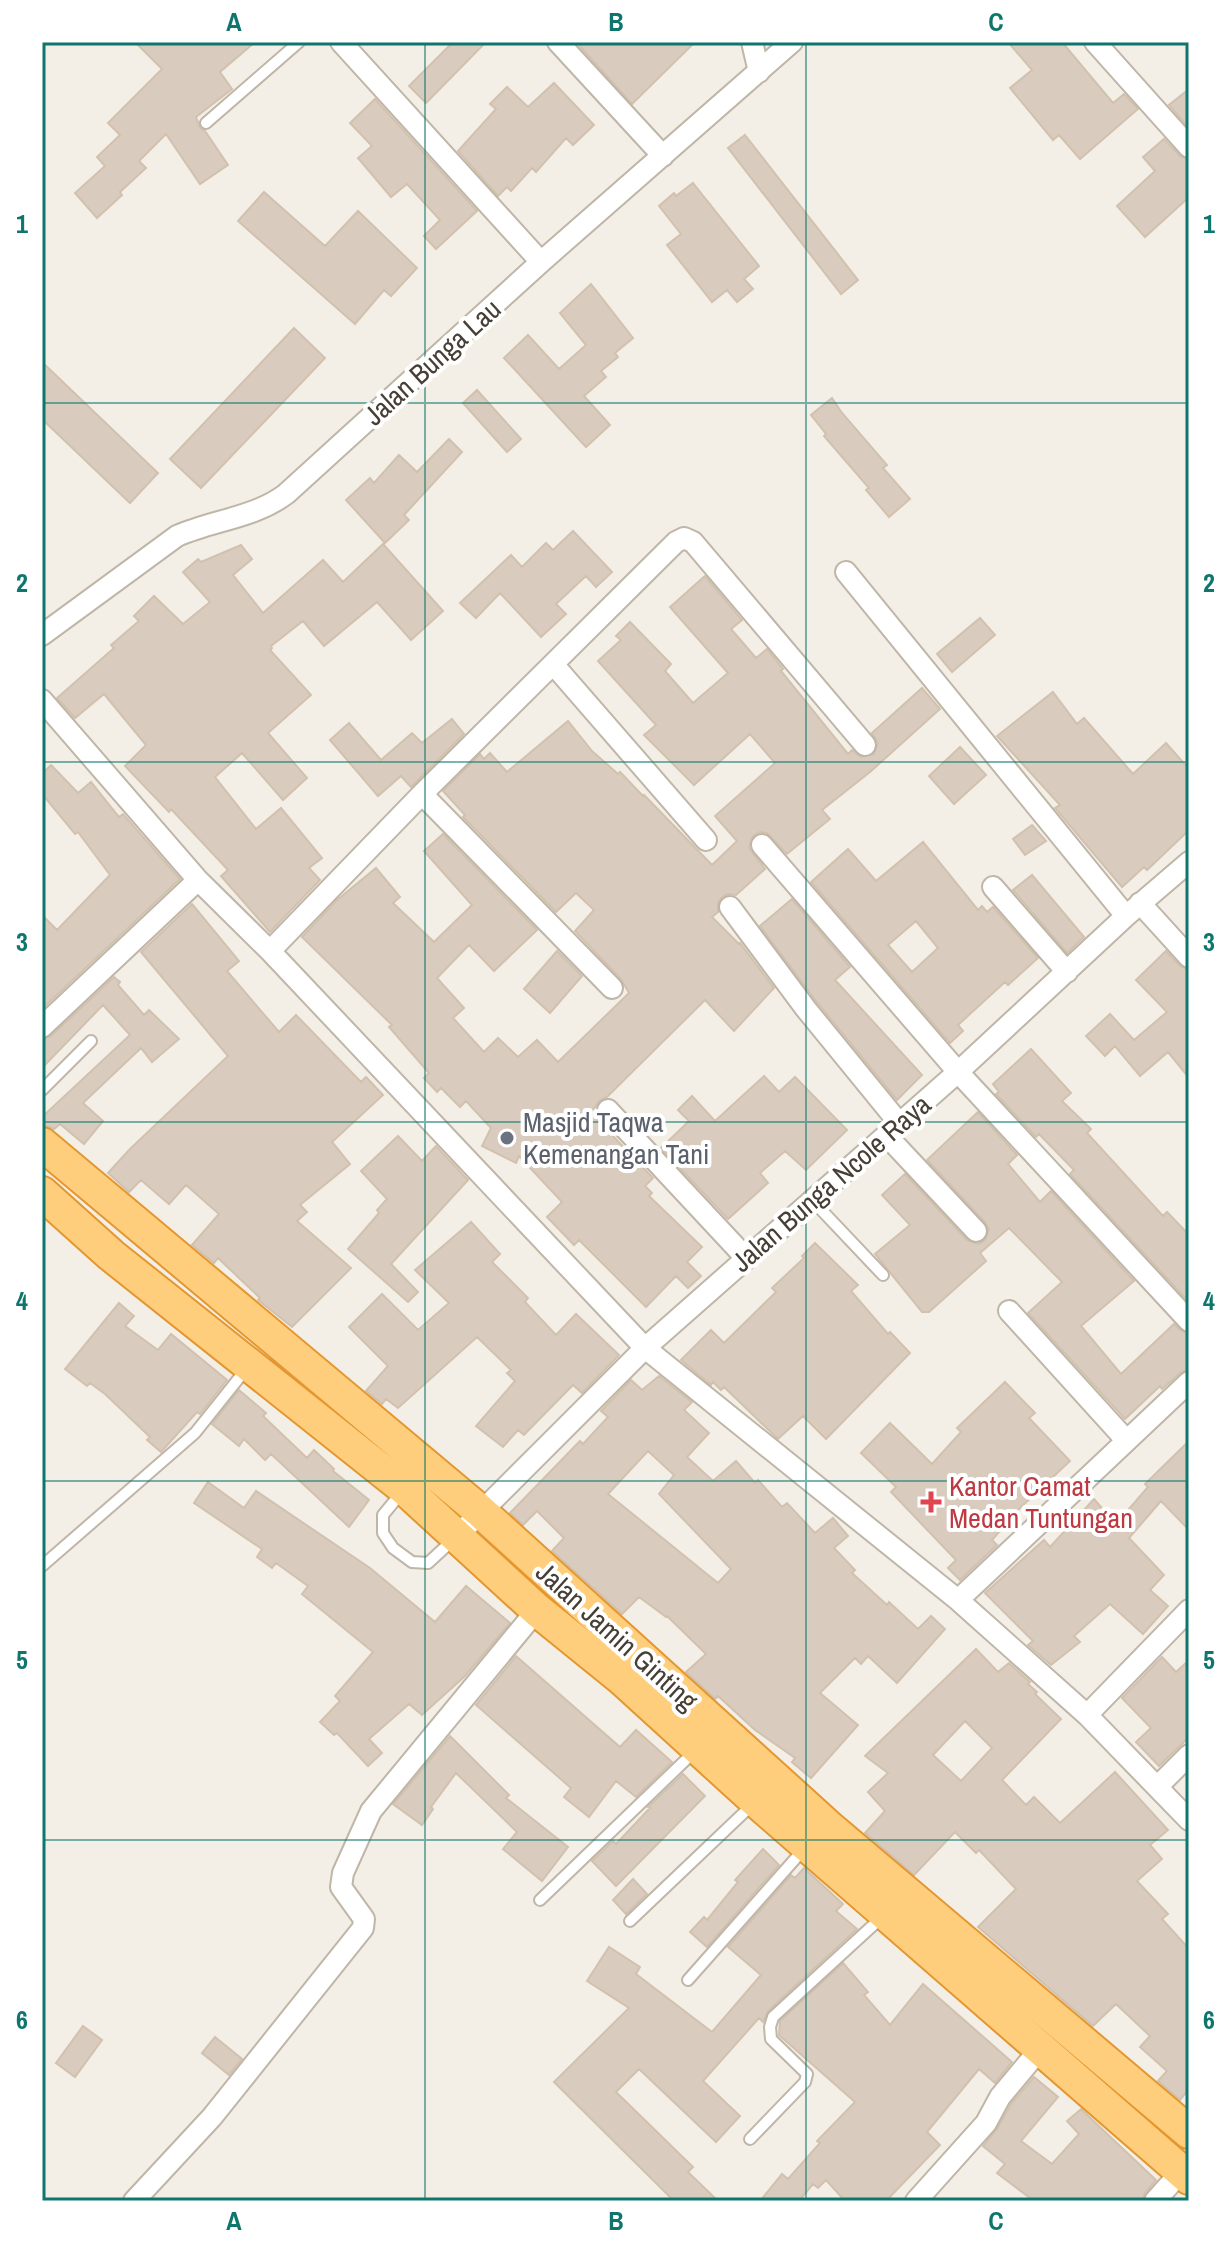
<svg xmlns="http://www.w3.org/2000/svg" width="1231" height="2243" font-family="'Archivo Narrow',sans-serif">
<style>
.building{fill:#d9ccbe;stroke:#d1c1ae;stroke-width:2;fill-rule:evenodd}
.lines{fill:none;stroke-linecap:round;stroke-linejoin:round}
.service-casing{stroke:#bfb6a8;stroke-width:14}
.minor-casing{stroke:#bfb6a8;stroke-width:24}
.trunk-casing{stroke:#e49730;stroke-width:36}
.service{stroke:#fff;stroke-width:10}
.minor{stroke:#fff;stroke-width:20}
.trunk{stroke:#ffce7c;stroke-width:32}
.grid{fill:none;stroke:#0f766e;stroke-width:2;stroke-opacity:0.55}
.worship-dot{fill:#6b7280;stroke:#fff;stroke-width:3}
.health-dot{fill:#e0444e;stroke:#fff;stroke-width:3}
.labels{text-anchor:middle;stroke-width:8;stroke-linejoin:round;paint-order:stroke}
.street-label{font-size:28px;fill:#463f35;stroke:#fff}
.worship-label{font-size:28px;fill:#5b616d;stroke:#fff;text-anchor:start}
.health-label{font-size:28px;fill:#be3a42;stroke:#fff;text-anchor:start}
.neatline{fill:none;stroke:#0f766e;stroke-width:3}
.grid-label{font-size:26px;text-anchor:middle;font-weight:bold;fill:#0f766e}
</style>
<rect width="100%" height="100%" fill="#f4efe6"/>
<path class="building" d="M135,42H255L220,72L232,89L196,117L200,128L205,131L228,165L200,184L166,134L139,161L146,168L120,192L122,195L97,218L75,193L105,166L97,157L120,135L108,123L162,69Z
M453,42H486L426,103L409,86Z
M576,42H695L632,104Z
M1008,42H1062L1113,103L1124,94L1138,109L1080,159L1059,135L1053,140L1010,88L1032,70Z
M554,83L594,125L573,145L566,138L536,172L532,168L511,191L507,187L498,196L458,151L496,109L490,104L507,87L528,107Z
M1189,89V128L1169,105Z
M375,99L477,211L436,249L424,236L440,220L407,184L391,197L358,158L372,146L350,123Z
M745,135L858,280L841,294L728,148Z
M1164,139L1180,156L1189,160V197L1145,237L1117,206L1155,171L1143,157Z
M693,183L759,266L744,279L753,289L737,302L727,290L712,302L667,245L681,234L659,206L674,193L676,196Z
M264,192L325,246L358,211L417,268L391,296L384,290L355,324L238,221Z
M591,284L633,338L615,353L618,357L601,371L606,377L584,396L610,425L586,447L504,358L528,335L559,369L586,345L560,313Z
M294,328L325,358L201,488L170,459Z
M42,362L158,473L130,503L42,419Z
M477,390L521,439L507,452L463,403Z
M832,398L842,413L887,465L883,468L910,499L889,517L866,490L869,488L824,436L826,434L811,415Z
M449,439L462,452L404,515L409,520L385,543L346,500L370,478L374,483L399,455L417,472Z
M573,531L612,572L596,587L586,576L556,604L566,614L541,637L500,593L476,618L460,603L511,555L522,567L546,543L553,550Z
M383,544L443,611L411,640L377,602L324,646L303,621L271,646L272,648L270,650L311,695L268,733L307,778L283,800L242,753L215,777L256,829L281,808L322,858L309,868L320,880L270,932L221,876L228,870L171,809L169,812L125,766L146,745L104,694L75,718L57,698L114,648L111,645L139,621L134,616L154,596L183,624L210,602L183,572L198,559L201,562L241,545L252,559L233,575L263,613L323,560L343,582Z
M705,576L742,620L731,629L756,658L767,649L783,669L781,671L848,754L852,750L861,757L874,754L878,743L872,733L922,688L940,709L870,772L822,810L830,819L787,854L767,833L760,832L753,836L749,848L765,869L736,895L728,894L722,897L718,903V912L712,917L739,944L740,943L774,988L734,1031L705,1000L607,1097L599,1101L591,1113L653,1178L645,1186L652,1193L649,1196L702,1247L687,1262L701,1276L688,1288L676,1276L646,1307L579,1240L574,1245L547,1217L562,1202L519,1156L516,1163L482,1146L491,1128L466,1101L460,1107L441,1088L437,1092L424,1078L429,1073L389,1027L392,1025L302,937L337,900L376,868L400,897L393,903L434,942L472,905L424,851L443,834L537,930L494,971L469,945L437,978L464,1008L453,1018L484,1052L498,1038L518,1057L537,1040L558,1062L629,993L621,979L575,931L594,910L576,893L556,912L463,817L465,815L443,791L480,754L484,759L490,753L507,772L568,721L592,751L618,774L620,772L643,796L644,795L712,865L737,841L715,816L775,763L750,734L694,785L644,735L656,725L598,661L621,640L616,636L630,622L671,664L665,671L693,703L728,673L670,607Z
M980,618L995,635L952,672L937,654Z
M1053,692L1077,724L1084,718L1133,774L1166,743L1189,769V830L1147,870L1144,867L1122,887L1055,808L1060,805L997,736Z
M452,719L464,734L411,787L401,776L378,796L330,740L349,723L381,760L412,733L422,743Z
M960,747L986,775L954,804L929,776Z
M51,765L78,793L91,782L119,817L123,814L180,879L42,1009V915L57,930L110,875L78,832L75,834L42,794V774Z
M1032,825L1046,841L1025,855L1013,839Z
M923,842L978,910L982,906L987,912L993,907L1038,958L1008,985L1005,982L958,1025L963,1031L950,1043L811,882L848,849L876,881ZM916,921L938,948L912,972L888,945Z
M1032,875L1084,937L1067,953L1013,890Z
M792,899L850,967L835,980L922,1075L897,1100L816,1001L760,926Z
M192,904L239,961L227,971L279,1032L296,1015L361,1082L366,1077L383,1095L332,1142L350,1164L300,1205L307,1212L297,1221L351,1268L292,1327L258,1300L260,1298L218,1258L214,1263L192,1245L219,1214L186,1185L169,1204L141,1180L129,1192L108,1173L130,1149L228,1056L141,952Z
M557,951L582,976L550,1013L524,989Z
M1166,951L1180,966L1189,970V1078L1168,1052L1140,1076L1115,1046L1105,1056L1086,1036L1110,1014L1134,1040L1167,1012L1136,980Z
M114,977L120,982L118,985L144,1015L149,1010L179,1039L152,1062L141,1048L83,1103L103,1121L84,1144L60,1124L54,1129L44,1125L42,1117L130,1035L103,1005L42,1068V1040L51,1036Z
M1031,1049L1071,1093L1062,1101L1091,1129L1087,1133L1163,1216L1167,1212L1189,1235V1302L1070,1174L1074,1170L1039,1134L1036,1137L996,1094L999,1092L993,1084Z
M764,1076L779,1092L795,1077L847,1130L806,1170L785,1151L760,1173L768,1183L728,1219L661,1148L689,1121L678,1110L692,1096L715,1121Z
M978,1112L1017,1155L1008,1164L1040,1202L1051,1191L1134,1281L1081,1326L1121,1374L1174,1324L1180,1330L1189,1334V1369L1180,1373L1162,1389L1160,1386L1125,1419L1028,1313L1062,1282L1009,1228L980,1253L986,1261L929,1312H922L875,1254L910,1225L882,1195L905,1174L967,1240L978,1244L985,1240L989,1229L985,1222L927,1160Z
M398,1136L422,1161L436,1146L468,1180L391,1264L418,1292L408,1302L348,1249L379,1213L377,1210L387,1199L361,1171Z
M471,1222L500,1254L492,1262L528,1298L525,1302L556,1335L576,1314L619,1355L582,1393L573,1385L524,1435L518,1430L503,1447L476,1426L515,1381L507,1373L511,1370L477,1337L398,1408L386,1399L382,1404L366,1391L388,1366L349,1327L382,1294L418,1330L449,1303L415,1270Z
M815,1243L858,1285L851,1291L888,1334L890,1332L910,1353L826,1439L803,1416L778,1439L724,1387L721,1390L713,1382L711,1385L681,1360L711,1330L724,1343L776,1292L772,1288L804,1258L802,1256Z
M119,1303L134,1316L125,1326L158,1350L171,1334L227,1380L200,1414L197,1412L161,1452L147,1440L150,1437L105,1394L90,1383L87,1386L65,1369Z
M659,1376L692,1402L684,1410L709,1433L687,1457L713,1481L736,1461L755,1483L758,1480L782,1507L787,1503L815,1533L833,1518L848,1536L834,1548L855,1570L852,1573L887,1605L889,1602L918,1629L931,1616L945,1629L897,1683L868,1656L861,1664L855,1658L820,1693L858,1725L811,1778L792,1762L795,1758L755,1730L718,1696L715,1699L686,1672L706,1654L667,1616L666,1617L639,1597L622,1614L552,1551L564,1538L537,1511L523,1525L510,1513L580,1441L583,1444L608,1417L601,1411L631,1380L642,1390ZM648,1451L674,1475L659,1494L731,1569L718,1583L608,1494Z
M1005,1382L1035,1413L1029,1418L1070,1461L1020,1508L992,1540L997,1545L960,1580L948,1568L956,1560L891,1492L896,1487L861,1453L890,1423L932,1464L961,1432L957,1428Z
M239,1390L266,1413L263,1416L307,1458L314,1450L334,1469L333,1471L369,1500L349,1527L271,1454L265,1460L244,1439L239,1446L212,1424Z
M1189,1441V1530L1161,1501L1129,1538L1164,1575L1150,1590L1168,1606L1143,1634L1110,1604L1074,1636L1080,1642L1051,1665L1028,1645L1033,1641L985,1593L1044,1540L1050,1547L1094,1499L1116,1524L1148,1487L1145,1484Z
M208,1482L244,1508L256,1491L370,1568L435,1622L466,1586L510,1623L465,1676L422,1715L409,1704L369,1739L382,1753L368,1766L337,1733L334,1735L320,1722L340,1701L335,1696L373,1652L302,1594L308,1586L276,1563L272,1568L257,1557L262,1549L194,1503Z
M976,1649L998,1672L1009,1663L1030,1682L1028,1684L1037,1692L1035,1694L1061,1719L1002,1780L1026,1805L1034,1797L1060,1823L1115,1772L1168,1830L1150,1845L1162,1859L1137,1881L1168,1914L1162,1919L1189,1949V2089L1180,2100L1158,2081L1167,2071L1140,2047L1150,2036L1116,2004L1093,2026L978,1927L1016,1889L979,1850L976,1853L955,1832L914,1875L865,1833L885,1811L868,1792L888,1773L865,1756ZM965,1721L992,1748L961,1781L933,1755Z
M516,1656L620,1747L636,1730L672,1762L636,1797L616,1781L589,1817L564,1797L571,1788L476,1705Z
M1162,1657L1176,1672L1189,1660V1737L1159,1766L1136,1742L1151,1728L1122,1698Z
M450,1736L509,1795L506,1798L568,1847L542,1881L503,1849L517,1832L456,1773L431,1807L433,1809L422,1825L393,1804Z
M683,1774L705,1796L616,1886L592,1861L613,1841L616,1844L650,1808L648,1807Z
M763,1849L779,1865L707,1947L690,1932L704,1917L707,1920L738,1882L735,1880Z
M804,1868L843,1904L836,1911L857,1929L768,2011L763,2022L759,2018L703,2081L740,2116L716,2142L639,2069L616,2092L693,2167L688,2172L718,2201H674L554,2082L629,2008L587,1981L609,1947L640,1967L636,1974L712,2032L761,1975L728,1947L791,1875L795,1878Z
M633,1879L647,1894L626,1914L613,1900Z
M843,1963L868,1992L864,1995L890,2025L923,1984L1012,2062L995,2083L979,2069L927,2132L940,2145L886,2201H845L826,2180L818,2188L813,2184L799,2201H760L782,2174L788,2179L820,2143L817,2141L855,2102L779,2035L780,2021Z
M83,2026L102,2040L75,2077L56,2063Z
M215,2037L242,2059L229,2075L202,2053Z
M1034,2077L1058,2097L1021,2141L1052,2164L1079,2134L1067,2121L1081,2109L1156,2180L1145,2193L1142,2201H1034L997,2173L1005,2164L983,2146L997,2129L1011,2104Z"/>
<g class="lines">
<g class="service-casing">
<path id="service" d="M206,123L299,42
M42,1090L91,1041
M811,1199L883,1275
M401,1493L383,1515V1533L393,1548L412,1562L428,1563L454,1539
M42,1566L195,1433L247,1368
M540,1900L696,1750
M630,1921L753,1804
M688,1980L803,1850
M750,2139L805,2082L807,2074L771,2039L770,2027L773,2017L881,1918"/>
</g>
<g class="minor-casing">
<path id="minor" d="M341,42L541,262
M558,42L663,156
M752,42L759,72
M1095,42L1189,147
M846,572L1126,916
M42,635L177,536C213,520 254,518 286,494L541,262L792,42
M553,664L706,840
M42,700L198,880L270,951L645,1348L958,1600L1189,1382
M422,794L612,988
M762,845L958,1072L1189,1321
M993,887L1067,972
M1140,903L1189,957
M730,907L806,1009L899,1123
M270,951L422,794L676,542L684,538L693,542L865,745
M42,1027L198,880
M608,1110L746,1258
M886,1135L976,1231
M1009,1311L1126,1440
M456,1537L645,1348L958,1072L1126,916L1189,862
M958,1600L1087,1715L1189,1820
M1087,1715L1189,1610
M1157,1787L1189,1755
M134,2201L212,2117L363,1928L364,1919L341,1887L343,1873L371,1811L537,1610
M916,2201L986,2123L1000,2097L1040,2049
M1155,2201L1181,2172"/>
</g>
<g class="trunk-casing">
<path id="trunk" d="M42,1144L480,1511L831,1829L1189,2132
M42,1193L111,1255L405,1489L537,1610L621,1678L756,1801L1189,2178"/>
</g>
<use href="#service" class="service"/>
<use href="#minor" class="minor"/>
<use href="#trunk" class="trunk"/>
</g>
<path class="grid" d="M425,42V2201M806,42V2201M42,403H1189M42,762H1189M42,1122H1189M42,1481H1189M42,1840H1189"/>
<circle class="worship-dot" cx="507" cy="1138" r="8"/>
<path class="health-dot" d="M927 1490h8v8h8v8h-8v8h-8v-8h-8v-8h8z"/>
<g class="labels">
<g class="street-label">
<text transform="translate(432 362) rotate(-42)" y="10">Jalan Bunga Lau</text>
<text transform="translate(831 1183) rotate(-41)" y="10">Jalan Bunga Ncole Raya</text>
<text transform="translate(617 1636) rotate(42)" y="10">Jalan Jamin Ginting</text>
</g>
<g class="worship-label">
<text x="523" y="1132">Masjid Taqwa<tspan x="523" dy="32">Kemenangan Tani</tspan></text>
</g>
<g class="health-label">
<text x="949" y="1496">Kantor Camat<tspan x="949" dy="32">Medan Tuntungan</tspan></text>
</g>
</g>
<rect width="1231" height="2243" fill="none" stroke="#ffffff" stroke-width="88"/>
<rect x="44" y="44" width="1143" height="2155" class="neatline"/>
<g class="grid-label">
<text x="234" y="31">A</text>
<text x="616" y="31">B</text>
<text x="996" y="31">C</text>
<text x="22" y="233">1</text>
<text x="1209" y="233">1</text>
<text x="22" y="592">2</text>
<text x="1209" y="592">2</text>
<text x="22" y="951">3</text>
<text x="1209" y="951">3</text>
<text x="22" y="1310">4</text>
<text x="1209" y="1310">4</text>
<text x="22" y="1669">5</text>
<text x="1209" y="1669">5</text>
<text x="22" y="2029">6</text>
<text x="1209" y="2029">6</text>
<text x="234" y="2230">A</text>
<text x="616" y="2230">B</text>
<text x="996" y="2230">C</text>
</g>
</svg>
